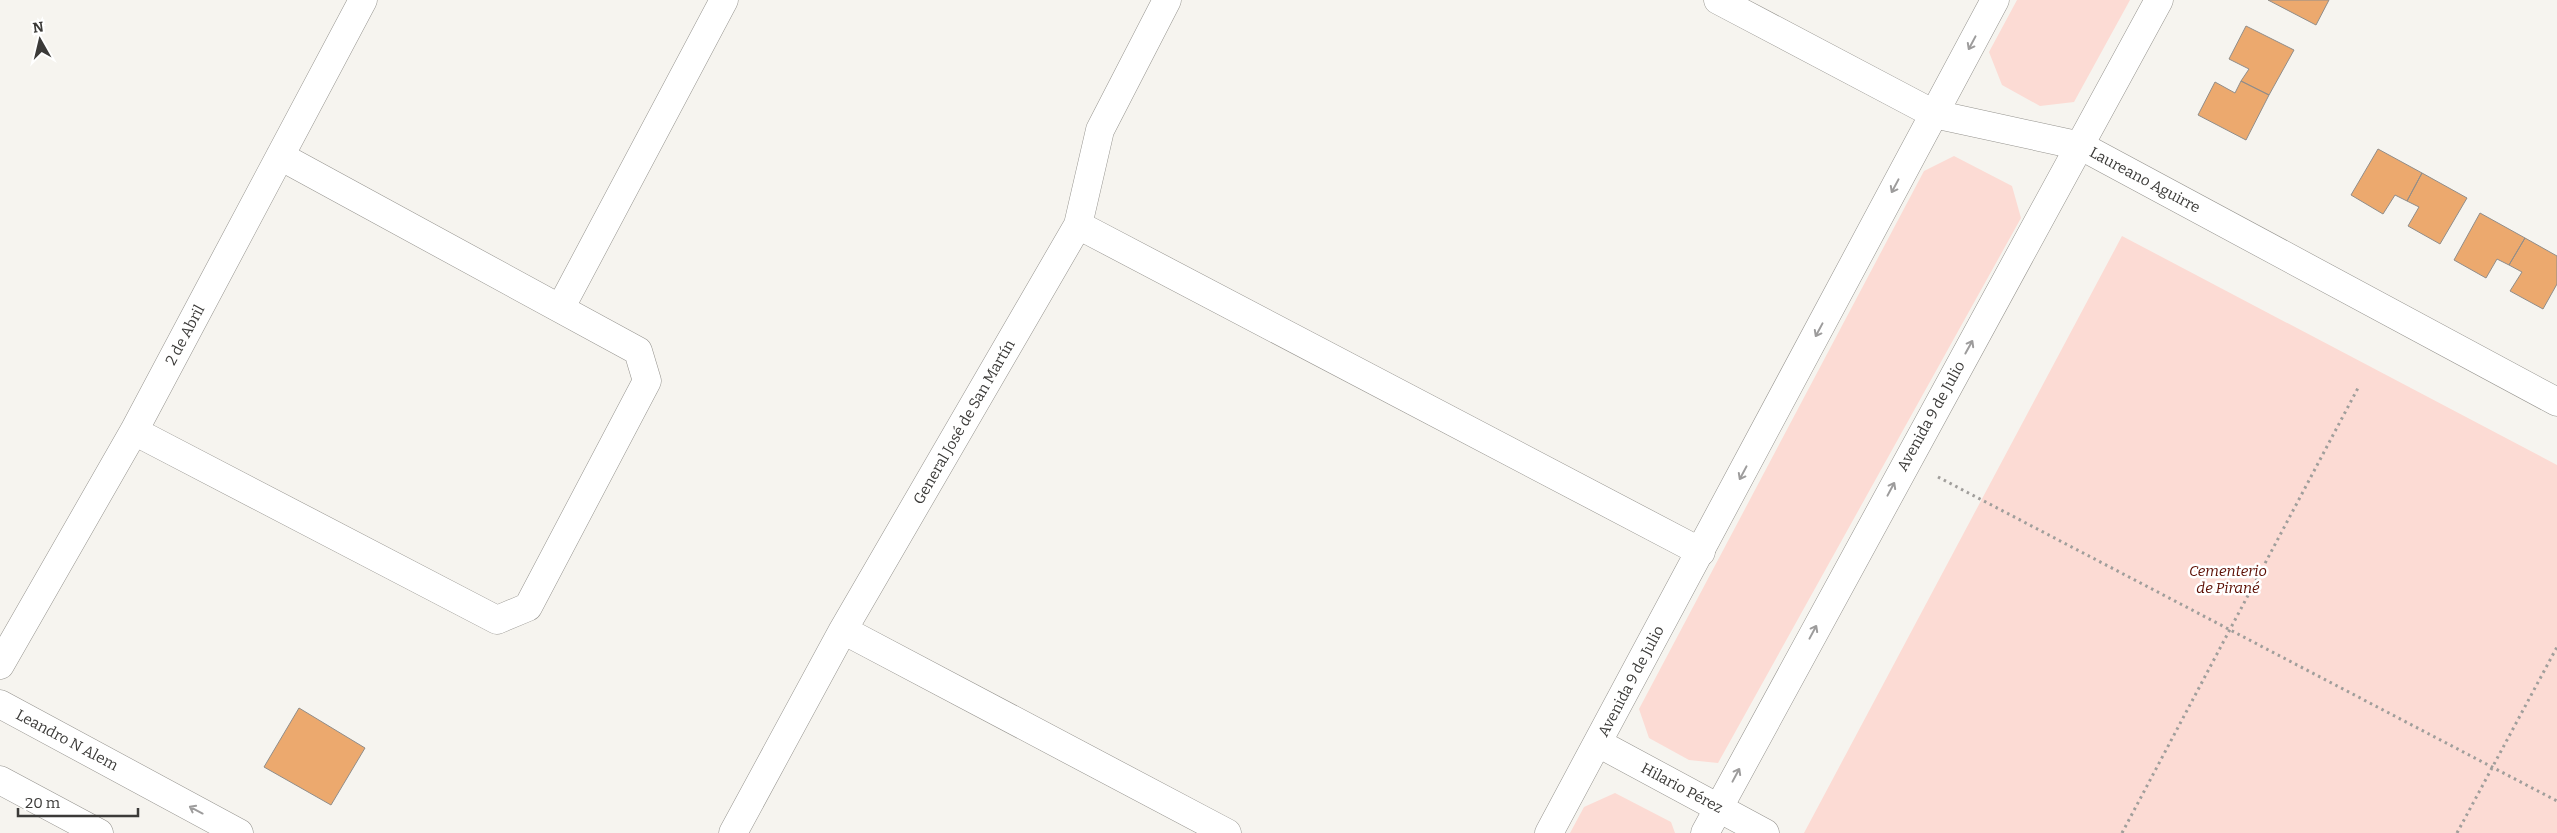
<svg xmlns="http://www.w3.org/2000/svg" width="2557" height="833" font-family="Bitter,serif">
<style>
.green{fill:#fcdbd4}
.building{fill:#eca96e;stroke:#918d89}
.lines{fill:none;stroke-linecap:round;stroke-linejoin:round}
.street-casing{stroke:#95938e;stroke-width:29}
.secondary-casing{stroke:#95938e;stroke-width:29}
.path{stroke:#a09e9b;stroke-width:3;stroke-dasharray:2.5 4;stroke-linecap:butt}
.street{stroke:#fff;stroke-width:28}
.secondary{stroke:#fff;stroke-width:28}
.oneway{stroke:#9d9c9c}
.labels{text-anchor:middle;stroke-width:5;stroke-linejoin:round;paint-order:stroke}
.street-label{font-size:15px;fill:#3b3a38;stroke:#fff}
.park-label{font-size:15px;font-style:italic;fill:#5c0e03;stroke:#fff}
</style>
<rect width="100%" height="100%" fill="#f6f4ef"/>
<path class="green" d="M2017,0H2130L2074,102L2040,106L2002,85L1989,52Z
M1954,156L2012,186L2021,218L1718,763L1689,760L1649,738L1639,709L1924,171Z
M2122,236L2557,465V833H1804Z
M1615,793L1671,822L1675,833H1570L1584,807Z"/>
<path class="building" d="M2268,0H2329L2316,25Z
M2246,26L2294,50L2269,95L2241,81L2249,69L2229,59Z
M2241,81L2269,95L2246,140L2198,115L2215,82L2235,93Z
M2378,149L2422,173L2407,201L2395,195L2383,214L2351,195Z
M2422,173L2467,198L2440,244L2408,226L2419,207L2407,201Z
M2480,213L2525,238L2509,265L2497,259L2486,278L2454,260Z
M2525,238L2557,256V284L2543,309L2510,291L2522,272L2509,265Z
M299,708L365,748L331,805L264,767Z"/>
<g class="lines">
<g class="street-casing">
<path id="street" d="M1718,0L1934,114L2081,146L2557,402
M1078,225L1701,552
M561,307L724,0
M134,431L497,620L528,607L647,381L638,351L280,156
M843,630L1227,833
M0,665L134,431L363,0
M1598,743L1765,833
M733,833L843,630L1078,225L1100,130L1167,0"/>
</g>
<g class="secondary-casing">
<path id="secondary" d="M0,704L239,833
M0,780L99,833
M1549,833L1995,0
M1705,833L2159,0"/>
</g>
<path class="path" d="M1938,477L2557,801
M2122,833L2358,388
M2457,833L2557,647"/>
<use href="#street" class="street"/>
<use href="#secondary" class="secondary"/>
</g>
<defs><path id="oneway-shaft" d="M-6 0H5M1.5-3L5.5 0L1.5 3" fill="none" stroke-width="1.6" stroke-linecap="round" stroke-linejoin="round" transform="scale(1.25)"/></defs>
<g class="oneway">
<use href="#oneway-shaft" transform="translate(1972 43) rotate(118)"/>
<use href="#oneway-shaft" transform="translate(1895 186) rotate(118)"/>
<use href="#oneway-shaft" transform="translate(1819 330) rotate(118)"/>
<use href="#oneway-shaft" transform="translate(1969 347) rotate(-61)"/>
<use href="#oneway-shaft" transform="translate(1743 473) rotate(118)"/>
<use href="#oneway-shaft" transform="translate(1891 489) rotate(-62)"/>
<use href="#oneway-shaft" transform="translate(1813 632) rotate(-62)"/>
<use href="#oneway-shaft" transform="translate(1736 775) rotate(-62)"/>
<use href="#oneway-shaft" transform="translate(196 810) rotate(-152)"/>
</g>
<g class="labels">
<g class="street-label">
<text transform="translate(2145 180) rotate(28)" y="5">Laureano Aguirre</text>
<text transform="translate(185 335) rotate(-62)" y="5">2 de Abril</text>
<text transform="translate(1931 416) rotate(-61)" y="5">Avenida 9 de Julio</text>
<text transform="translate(964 422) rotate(-60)" y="5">General José de San Martín</text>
<text transform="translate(1631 681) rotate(-62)" y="5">Avenida 9 de Julio</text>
<text transform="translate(67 740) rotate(28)" y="5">Leandro N Alem</text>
<text transform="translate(1682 788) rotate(28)" y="5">Hilario Pérez</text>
</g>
<g class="park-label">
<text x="2228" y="576">Cementerio<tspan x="2228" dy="17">de Pirané</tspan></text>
</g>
</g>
<g transform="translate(40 40) rotate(352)" stroke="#ffffff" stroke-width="4" paint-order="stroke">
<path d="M0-4L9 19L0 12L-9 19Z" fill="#3b3a38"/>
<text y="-8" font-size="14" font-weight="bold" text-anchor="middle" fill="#3b3a38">N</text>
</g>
<path d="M18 808v8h120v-8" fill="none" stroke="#3b3a38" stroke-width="2.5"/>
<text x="25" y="808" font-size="15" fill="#3b3a38" stroke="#ffffff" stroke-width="4" paint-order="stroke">20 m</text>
</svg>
